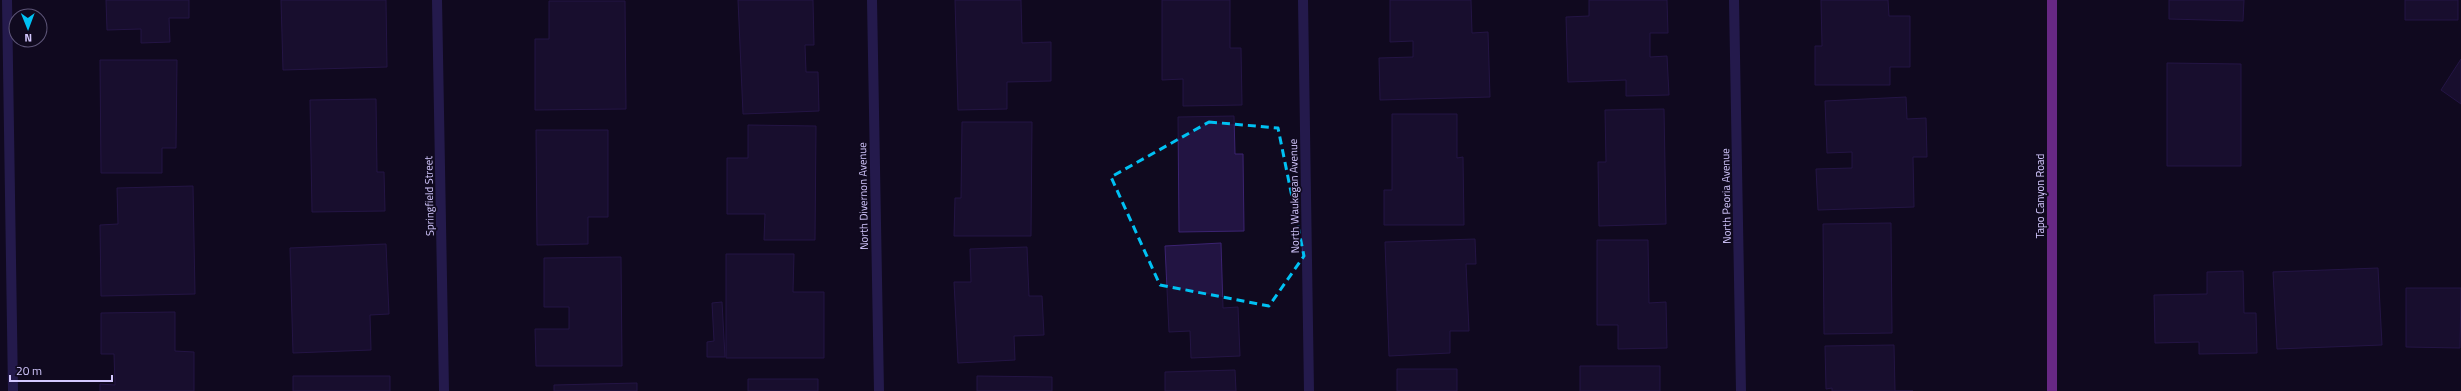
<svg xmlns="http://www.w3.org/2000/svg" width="2461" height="391" font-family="'Titillium Web',sans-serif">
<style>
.building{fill:#221442;stroke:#3b2371}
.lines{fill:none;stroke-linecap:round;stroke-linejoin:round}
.minor{stroke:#3c3083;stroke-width:10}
.major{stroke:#d04fff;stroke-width:10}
.marked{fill:none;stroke:#00c1f3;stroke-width:3;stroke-dasharray:8 5;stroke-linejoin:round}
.labels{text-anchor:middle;stroke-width:3.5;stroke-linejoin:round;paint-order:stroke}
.street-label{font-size:11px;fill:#d4c8ff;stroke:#100a1f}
</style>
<rect width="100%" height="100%" fill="#100a1f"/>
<path class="building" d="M106,0H189V18H169L170,42L141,43V29L107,30Z
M281,0H386L387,67L283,70Z
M738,0H813L814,45H805L806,72H818L819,111L743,114Z
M955,0H1021L1022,43L1051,42V81L1007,82V109L958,110Z
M1162,0H1230V48H1241L1242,105L1183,106V79L1162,80Z
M1390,0H1471L1472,33L1488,32L1490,97L1380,100L1379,58L1413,57V41L1390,42Z
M1589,0H1667L1668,33H1650V57L1667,56L1669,95L1626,96V80L1568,82L1566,17L1589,16Z
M1821,0H1888L1889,16H1910V67H1890V85H1815V46H1822Z
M2169,0H2244L2243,21L2169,19Z
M2405,0H2458V20H2405Z
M549,1H625L626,109L535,110V39H549Z
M2461,59V104L2441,90Z
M100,60H177L176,148H162V173H101Z
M2167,63L2241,64V166H2167Z
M1906,97L1907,119L1926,118L1927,157H1913L1914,207L1818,210L1816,169L1852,168V152L1827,153L1825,101Z
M376,99L377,172H384L385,211L312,212L310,100Z
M1664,109L1666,224L1599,226L1598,162H1606L1605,110Z
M1392,114H1457V158L1463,157L1464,225H1384V190H1392Z
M1234,116L1235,154H1243L1244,231L1179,232L1178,117Z
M962,122H1032L1031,236H954L955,198H961Z
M748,125L816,126L815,240H764L765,214H727V158H748Z
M536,130H608V217H588V244L537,245Z
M193,186L195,294L101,296L100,225L118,224L117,188Z
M1891,223L1892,333L1824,334L1823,224Z
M1475,239L1476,264H1466L1469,331H1450V353L1389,356L1385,242Z
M1597,240H1648L1649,303L1666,302L1667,348L1618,349V325H1597Z
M1221,243L1223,308L1238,307L1240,356L1191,358L1190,331L1169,332L1165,246Z
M386,244L389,314L370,315L371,350L293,353L290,248Z
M1027,247L1029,296H1042L1044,335L1014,336L1015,360L958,363L954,282H971L970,249Z
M726,254H794L793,292H824V358H726Z
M621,257L622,366H536L535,329H569V307H544V258Z
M2378,268L2382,345L2277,349L2273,272Z
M2243,271L2244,313H2256L2257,353L2199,354V342L2155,343L2154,295L2207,294V272Z
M2406,288H2461L2460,348L2406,347Z
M722,302L725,357H707V342L714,341L712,303Z
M175,312V351L194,352V391H100V384L115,385L114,354H101V313Z
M1894,345L1895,391H1913H1832V388L1826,389L1825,346Z
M1580,366H1660V391H1580Z
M1397,369H1457V391H1397Z
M1235,370L1236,391H1165V372Z
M293,376H390V391H293Z
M977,376L1052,377V391H977Z
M748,379H818V391H748Z
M637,383V391H554V385Z"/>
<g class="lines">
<path class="minor" d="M7,0L13,391
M437,0L444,391
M872,0L879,391
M1303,0L1309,391
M1734,0L1741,391"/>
<path class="major" d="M2052,0V391"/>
</g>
<path d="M0 0H2461V391H0ZM1209,122L1278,128L1304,256L1269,306L1160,285L1111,177Z" fill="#100a1f" fill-opacity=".55" fill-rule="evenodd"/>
<path class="marked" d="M1209,122L1278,128L1304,256L1269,306L1160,285L1111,177Z"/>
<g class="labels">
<g class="street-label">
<text transform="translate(429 196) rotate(-91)" y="4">Springfield Street</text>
<text transform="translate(863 196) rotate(-91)" y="4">North Divernon Avenue</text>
<text transform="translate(1294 196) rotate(-91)" y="4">North Waukegan Avenue</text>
<text transform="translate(1726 196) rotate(-91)" y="4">North Peoria Avenue</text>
<text transform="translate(2040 196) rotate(-90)" y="4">Tapo Canyon Road</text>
</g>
</g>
<g transform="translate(28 28) rotate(179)"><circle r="19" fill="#100a1f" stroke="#5e5679"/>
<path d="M0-3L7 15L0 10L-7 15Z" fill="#00c1f3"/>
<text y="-6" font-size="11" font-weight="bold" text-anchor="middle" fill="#d4c8ff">N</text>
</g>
<path d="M10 375v6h102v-6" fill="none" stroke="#d4c8ff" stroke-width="2"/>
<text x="16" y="375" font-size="12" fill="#d4c8ff" stroke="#100a1f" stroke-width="3" paint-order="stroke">20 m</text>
</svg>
